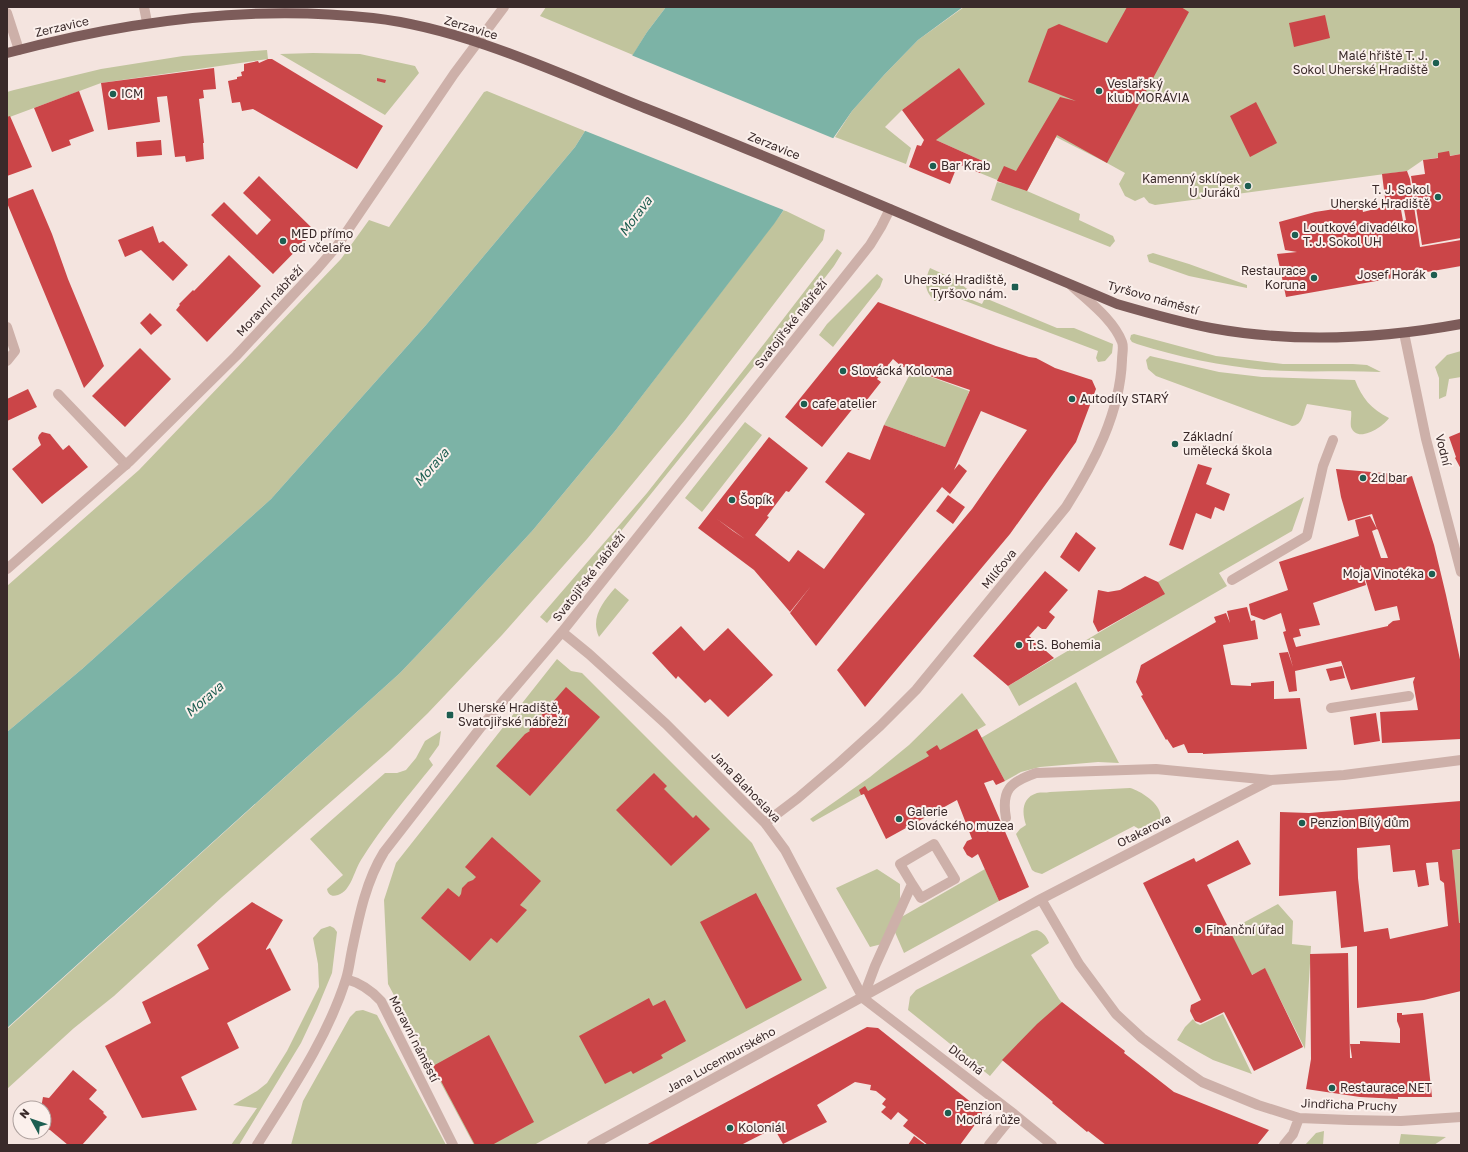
<svg xmlns="http://www.w3.org/2000/svg" width="1468" height="1152" font-family="'Golos Text',sans-serif">
<style>
.green{fill:#c1c49d}
.water{fill:#7cb3a6}
.pier{fill:#f4e4df}
.building{fill:#cb4548;fill-rule:evenodd}
.lines{fill:none;stroke-linecap:round;stroke-linejoin:round}
.service{stroke:#cdb0a9;stroke-width:10}
.minor{stroke:#cdb0a9;stroke-width:10}
.primary{stroke:#7d5c5a;stroke-width:10}
.poi-dot{fill:#1d5e51;stroke:#fbf0ec;stroke-width:1.5}
.labels{text-anchor:middle;stroke-width:4;stroke-linejoin:round;paint-order:stroke}
.street-label{font-size:12px;fill:#3a2a2a;stroke:#fbf0ec}
.poi-label{font-size:12px;fill:#3a2a2a;stroke:#fbf0ec;text-anchor:start}
.water-label{font-size:13px;font-style:italic;fill:#1d5e51;stroke:#fbf0ec}
</style>
<rect width="100%" height="100%" fill="#f4e4df"/>
<path class="green" d="M546,7H666L647,32L633,55L540,16Z
M964,7H1461V154L1423,160L1407,171L1155,205L1149,203L1144,197L1135,201L1125,196L1119,184L1125,173L1107,163L1056,137L1027,191L1080,214L1079,220L1113,236L1115,241L1110,247L991,200L997,182L1007,184L980,173L985,162L936,140L959,69L902,110L885,127L911,148L906,164L835,137L852,111L884,75L918,40Z
M267,50L268,59L101,83L7,118V92L14,90L101,69L183,56Z
M313,53L360,54L415,66L419,73L385,115L280,54Z
M487,91L585,131L575,147L426,325L271,499L82,669L7,732V586L139,470L341,259L369,220L389,227L484,92Z
M784,210L825,230L823,240L685,420L587,539L502,635L428,713L390,750L222,897L114,996L74,1028L7,1089V1029L400,673L443,628L533,530L615,431Z
M837,249L842,253L834,266L820,284L547,623L540,617L647,493L750,362Z
M1153,253L1189,264L1247,285V288L1189,276L1149,262L1147,255Z
M930,268L954,279L970,291L967,298L982,304L985,298L1057,328H1074L1113,344L1112,353L1105,361L1098,362L1096,358L1098,351L944,293L938,299L935,301C924,291 924,281 930,268Z
M877,274L883,279L880,287L833,347L819,335L827,324Z
M1134,334L1216,356L1283,364H1353L1367,365L1381,372C1342,370 1304,373 1265,370C1221,366 1179,357 1137,344L1132,342L1130,339L1131,335Z
M1461,351V377L1449,379L1446,396L1439,399V378L1435,367L1447,355Z
M1150,356L1219,372L1262,377L1355,380C1362,398 1371,409 1389,418C1383,427 1357,444 1351,427C1350,422 1352,415 1351,411L1307,404C1303,413 1303,425 1292,426L1156,376L1148,369L1146,360Z
M912,370L969,391L965,404L945,447L884,425Z
M745,422L762,435L702,512L685,498Z
M1304,497L1292,531L1219,573L1227,586L1019,706L1008,686L1163,595L1156,583Z
M615,588L629,600L599,637C590,618 603,602 615,588Z
M557,659L571,671L582,673L752,843L827,988L534,1145H474L388,984L384,900L396,863Z
M1076,682L1119,763L1098,762L1040,767L1021,772L1005,781L981,738Z
M962,693L986,725L813,822L810,819L870,777L909,745Z
M441,731L439,745L429,759L433,765C408,796 382,826 361,860C354,871 351,891 338,895C332,897 328,895 327,889L343,875L310,839L385,773H397L406,770L416,758L425,741Z
M1130,788C1142,791 1169,809 1158,823C1154,827 1149,830 1144,832L1134,826L1042,874L1035,872L1032,870L1016,834L1020,829L1026,825C1022,813 1021,798 1037,793C1041,792 1046,793 1050,792Z
M1452,850H1461V922L1458,923Z
M877,869L900,884V902L890,942L870,947L836,888Z
M985,869L999,901L904,953L891,923Z
M1278,904L1293,921L1292,944L1311,946L1305,1049L1265,969L1251,975L1228,931Z
M330,926L334,928L337,932L332,973L317,1009L301,1043L239,1145H231L257,1108L233,1105L257,1091L267,1083L287,1051L319,987L318,964L313,938L321,929Z
M1037,930C1043,932 1047,937 1049,943L1031,955L1059,999L1065,1006L1010,1052L990,1076L908,1010L910,997L916,990L1032,931Z
M363,1010L377,1015L446,1145H291L303,1101L350,1017L356,1011Z
M1223,1014L1252,1074L1213,1060L1177,1040L1185,1027L1193,1019L1196,1023L1200,1025Z
M1324,1131L1323,1145H1305L1316,1133Z
M1401,1134L1446,1137L1434,1145H1399Z"/>
<path class="water" d="M666,7H963L918,40L884,75L852,111L774,224L615,431L533,530L443,628L400,673L7,1028V732L82,669L271,499L426,325L575,147L647,32Z"/>
<path class="pier" d="M631,55L835,139L786,211L583,130Z"/>
<path class="building" d="M1127,7H1181L1189,12L1107,163L1057,135L1027,191L997,181L1004,166L1016,171L1060,97L1076,101L1028,82L1048,29L1059,24L1107,43Z
M1325,15L1330,38L1294,47L1289,23Z
M268,59H272L383,126L357,169L253,109L242,111L240,102L232,103L228,81L237,79V77L242,76L241,72L244,71V64L258,61L259,63Z
M214,68L216,89L203,90L204,98L199,99L204,143H203L204,159L186,162L185,156L175,157L167,96L157,97L160,122L108,130L101,83Z
M959,68L985,104L936,140L985,162L980,173L958,164L950,184L909,167L917,145L921,146L924,140L902,110Z
M377,78L386,80L385,83L377,81Z
M79,91L94,131L69,140L71,145L52,152L34,108Z
M1256,102L1277,143L1250,157L1230,116Z
M10,116L32,167L7,176V117Z
M161,140L162,155L137,157L136,142Z
M1449,151L1450,156L1461,154V238L1422,245L1411,176L1425,174L1423,160L1438,158V153Z
M1407,171L1410,179L1420,247L1461,240V266L1286,297L1277,254L1297,252L1285,250L1279,222L1315,212L1354,206V208L1362,207L1363,212L1386,206L1382,174ZM1400,204H1403L1406,220L1403,221Z
M259,176L315,231L273,274L211,215L224,202L257,235L271,220L243,193Z
M33,189L52,234L68,279L104,366L84,388L7,203V199Z
M153,226L159,243L163,241L188,265L173,281L141,250L125,257L118,240Z
M229,255L261,286L207,342L176,310L180,305L179,304L193,290L194,291Z
M878,302L996,346L1029,357L1036,358L1055,368L1092,380L1096,389L1076,442L1010,534L865,707L837,670L972,509L1027,430L981,411L954,470L959,464L967,471L950,494L942,487L816,646L790,613L811,586L790,612L754,570L698,528L769,437L808,468L789,492L786,491L767,516L769,517L755,535L789,562L798,550L824,569L865,514L825,482L848,452L870,460L884,425L945,447L970,390L901,366L893,359L877,379L881,382L859,410L854,407L822,447L785,417ZM717,519L745,539L733,531Z
M150,313L162,325L151,335L140,323Z
M140,348L171,379L125,427L92,396Z
M28,389L37,407L7,421V399Z
M42,432L50,434L63,450L69,445L88,467L42,504L12,469L41,445L38,438L39,435Z
M1461,432V469L1455,458L1456,457L1449,437Z
M1198,464L1212,468L1206,484L1230,494L1224,511L1215,507L1211,519L1196,513L1183,550L1169,545Z
M1336,469L1395,474L1396,481L1412,476L1434,545L1446,595L1461,664V739L1382,743L1380,712L1418,710L1413,682L1415,677L1351,690L1341,661L1295,671L1297,691L1289,692L1279,653L1288,652L1293,667L1283,632L1286,631L1281,613L1264,620L1251,615L1249,604L1288,590L1279,562L1359,536L1355,520L1370,516L1377,529L1372,514L1348,521L1341,497ZM1377,529L1378,530L1388,558H1381L1372,531ZM1361,565L1375,611L1397,606L1400,620L1393,621L1388,625V626L1296,647L1293,638L1301,636L1299,629L1320,625L1313,603L1366,585L1360,566Z
M948,495L965,507L953,524L936,511Z
M1076,532L1096,548L1079,572L1060,557Z
M1045,571L1068,590L1049,612L1055,617L1046,629H1042L1038,626L1029,636L1054,658L1008,686L973,656Z
M1145,576L1158,582L1165,594L1098,632L1093,622L1098,590L1108,592L1120,590Z
M1247,607L1251,621L1255,620L1258,639L1223,645L1231,685L1251,686V683L1274,681V699L1300,698L1307,749L1203,754V753H1188L1184,744L1173,748L1167,739L1166,740L1141,696L1143,695L1136,682L1141,665L1216,622L1214,617L1226,613L1230,623L1227,611Z
M681,626L704,651L728,628L773,675L728,717L710,699L705,703L678,676L676,679L652,653Z
M1342,666L1345,678L1330,681L1326,669Z
M566,687L600,717L530,796L496,766L525,734L530,731L529,730L534,724L536,725L538,719Z
M1376,713L1380,741L1354,745L1350,717Z
M977,729L1005,781L996,785L993,780L984,783L1029,887L999,901L978,854L972,858L967,855L963,848L967,841L972,839L957,800L886,839L864,794L861,795L859,790L865,786L868,791L929,756L926,752L937,745L940,750Z
M654,773L667,786L664,789L693,818L696,815L710,829L671,866L616,810Z
M1461,801V849L1452,850L1459,923L1461,922V991L1424,1000L1357,1008V946L1341,948L1336,891L1279,896L1280,812L1309,813ZM1390,845L1393,872L1415,870L1418,887L1429,885L1426,863L1438,862L1440,880L1444,883L1448,926L1390,939L1388,928L1364,932L1358,878L1357,848Z
M492,837L541,881L520,905L527,910L497,943L491,938L470,961L421,918L448,888L459,897L461,894L462,888L468,882L473,880L476,877L465,867Z
M1238,840L1251,864L1207,885L1252,975L1265,968L1303,1047L1254,1071L1224,1012L1201,1023L1195,1021L1190,1011L1191,1005L1201,1000L1143,883L1194,858L1196,862Z
M756,893L802,980L746,1009L700,922Z
M252,902L283,920L266,949V950L270,948L291,990L227,1023L239,1048L181,1077L197,1110L142,1118L105,1046L151,1023L142,1002L209,969L197,945Z
M1348,953L1350,1058H1352L1350,1044H1360V1041L1400,1043V1029L1397,1021V1013H1402V1015L1423,1013L1432,1097H1398V1099L1360,1097L1306,1089L1311,1059L1310,954Z
M649,998L653,1006L665,1000L686,1041L661,1055L663,1058L633,1074L631,1071L605,1084L579,1036Z
M1062,1002L1125,1051L1124,1053L1174,1092L1269,1130L1257,1145H1106L1088,1131L1087,1132L1052,1103L1053,1102L1002,1060L1037,1024Z
M867,1027L878,1028L982,1111V1115L960,1145H928L903,1126L908,1120L898,1112L891,1120L881,1112L886,1107L882,1104L886,1099L876,1091L870,1090L871,1085L855,1082L817,1105L827,1122L783,1144L774,1128L741,1145H646Z
M489,1035L534,1122L492,1145H475L433,1066Z
M73,1070L97,1090L89,1099L104,1112L103,1113L107,1117L82,1145H68L50,1130L44,1129V1108H41L43,1097L49,1098Z
M914,1136L926,1145H908Z"/>
<g class="lines">
<path class="service" d="M7,13L19,50
M7,327L15,351L7,361
M58,394L126,465
M1232,580L1307,536L1323,466L1333,440
M1331,708L1409,696
M1006,818C1001,790 1010,782 1036,773L1156,769L1271,780
M863,998L875,966L912,884L900,864L934,844L955,879L921,898L912,884"/>
<path class="minor" d="M144,7L147,22
M1404,333L1426,439L1461,572
M7,569L130,461L236,356L318,268L337,246L454,74L504,7
M562,632L589,654L666,724L765,823L785,850L863,998L1014,1114L1052,1145
M765,823L798,798L838,764L880,726L916,690L1066,507C1094,463 1120,413 1122,360C1122,354 1124,347 1122,342C1113,319 1089,302 1071,285
M1041,899L1079,964L1116,1014L1142,1038L1182,1068L1202,1082L1258,1105L1299,1118L1349,1120L1401,1121L1461,1117
M346,979C361,983 371,990 381,1001L453,1145
M257,1145C290,1092 327,1039 346,979C349,970 350,959 352,950C359,916 366,881 384,852L481,727L562,632L870,245L881,227L890,209
M592,1145L1041,899L1271,780L1344,775L1461,760
M989,1145L1014,1114
M1284,1145L1293,1134L1299,1118"/>
<path class="primary" d="M7,53C126,21 249,4 373,18C464,28 560,74 645,108C747,148 848,191 949,234C1005,257 1061,280 1117,304C1148,313 1179,322 1211,328C1293,343 1379,339 1461,324"/>
</g>
<g class="poi-dot">
<circle cx="1436" cy="63" r="4"/>
<circle cx="1099" cy="91" r="4"/>
<circle cx="113" cy="94" r="4"/>
<circle cx="933" cy="166" r="4"/>
<circle cx="1248" cy="186" r="4"/>
<circle cx="1438" cy="197" r="4"/>
<circle cx="1295" cy="235" r="4"/>
<circle cx="283" cy="241" r="4"/>
<circle cx="1434" cy="275" r="4"/>
<circle cx="1314" cy="278" r="4"/>
<rect x="1011" y="283" width="8" height="8" rx="2"/>
<circle cx="843" cy="371" r="4"/>
<circle cx="1072" cy="399" r="4"/>
<circle cx="804" cy="404" r="4"/>
<circle cx="1175" cy="444" r="4"/>
<circle cx="1363" cy="478" r="4"/>
<circle cx="732" cy="500" r="4"/>
<circle cx="1432" cy="574" r="4"/>
<circle cx="1019" cy="645" r="4"/>
<rect x="446" y="711" width="8" height="8" rx="2"/>
<circle cx="899" cy="819" r="4"/>
<circle cx="1302" cy="823" r="4"/>
<circle cx="1198" cy="930" r="4"/>
<circle cx="1332" cy="1088" r="4"/>
<circle cx="948" cy="1113" r="4"/>
<circle cx="730" cy="1128" r="4"/>
</g>
<g class="labels">
<g class="street-label">
<text transform="translate(62 27) rotate(-13)" y="4">Zerzavice</text>
<text transform="translate(471 28) rotate(17)" y="4">Zerzavice</text>
<text transform="translate(774 146) rotate(22)" y="4">Zerzavice</text>
<text transform="translate(1153 298) rotate(16)" y="4">Tyršovo náměstí</text>
<text transform="translate(270 301) rotate(-47)" y="4">Moravní nábřeží</text>
<text transform="translate(791 324) rotate(-52)" y="4">Svatojiřské nábřeží</text>
<text transform="translate(1443 450) rotate(76)" y="4">Vodní</text>
<text transform="translate(999 569) rotate(-51)" y="4">Milíčova</text>
<text transform="translate(589 577) rotate(-52)" y="4">Svatojiřské nábřeží</text>
<text transform="translate(746 787) rotate(46)" y="4">Jana Blahoslava</text>
<text transform="translate(1144 831) rotate(-27)" y="4">Otakarova</text>
<text transform="translate(414 1039) rotate(63)" y="4">Moravní náměstí</text>
<text transform="translate(721 1060) rotate(-29)" y="4">Jana Lucemburského</text>
<text transform="translate(966 1060) rotate(38)" y="4">Dlouhá</text>
<text transform="translate(1349 1105) rotate(2)" y="4">Jindřicha Pruchy</text>
</g>
<g class="poi-label">
<text x="1428" y="60" text-anchor="end">Malé hřiště T. J.<tspan x="1428" dy="14">Sokol Uherské Hradiště</tspan></text>
<text x="1107" y="88">Veslařský<tspan x="1107" dy="14">klub MORÁVIA</tspan></text>
<text x="121" y="98">ICM</text>
<text x="941" y="170">Bar Krab</text>
<text x="1240" y="183" text-anchor="end">Kamenný sklípek<tspan x="1240" dy="14">U Juráků</tspan></text>
<text x="1430" y="194" text-anchor="end">T. J. Sokol<tspan x="1430" dy="14">Uherské Hradiště</tspan></text>
<text x="1303" y="232">Loutkové divadélko<tspan x="1303" dy="14">T. J. Sokol UH</tspan></text>
<text x="291" y="238">MED přímo<tspan x="291" dy="14">od včelaře</tspan></text>
<text x="1306" y="275" text-anchor="end">Restaurace<tspan x="1306" dy="14">Koruna</tspan></text>
<text x="1426" y="279" text-anchor="end">Josef Horák</text>
<text x="1007" y="284" text-anchor="end">Uherské Hradiště,<tspan x="1007" dy="14">Tyršovo nám.</tspan></text>
<text x="851" y="375">Slovácká Kolovna</text>
<text x="1080" y="403">Autodíly STARÝ</text>
<text x="812" y="408">cafe atelier</text>
<text x="1183" y="441">Základní<tspan x="1183" dy="14">umělecká škola</tspan></text>
<text x="1371" y="482">2d bar</text>
<text x="740" y="504">Šopík</text>
<text x="1424" y="578" text-anchor="end">Moja Vinotéka</text>
<text x="1027" y="649">T.S. Bohemia</text>
<text x="458" y="712">Uherské Hradiště,<tspan x="458" dy="14">Svatojiřské nábřeží</tspan></text>
<text x="907" y="816">Galerie<tspan x="907" dy="14">Slováckého muzea</tspan></text>
<text x="1310" y="827">Penzion Bílý dům</text>
<text x="1206" y="934">Finanční úřad</text>
<text x="1340" y="1092">Restaurace NET</text>
<text x="956" y="1110">Penzion<tspan x="956" dy="14">Modrá růže</tspan></text>
<text x="738" y="1132">Koloniál</text>
</g>
<g class="water-label">
<text transform="translate(635 216) rotate(-53)" y="5">Morava</text>
<text transform="translate(431 467) rotate(-49)" y="5">Morava</text>
<text transform="translate(204 699) rotate(-41)" y="5">Morava</text>
</g>
</g>
<rect width="1468" height="1152" fill="none" stroke="#3a2a2a" stroke-width="16"/>
<g transform="translate(32 1120) rotate(310)"><circle r="19" fill="#fbf0ec" stroke="#aea19e"/>
<path d="M0-3L7 15L0 10L-7 15Z" fill="#1d5e51"/>
<text y="-6" font-size="11" font-weight="bold" text-anchor="middle" fill="#3a2a2a">N</text>
</g>
</svg>
